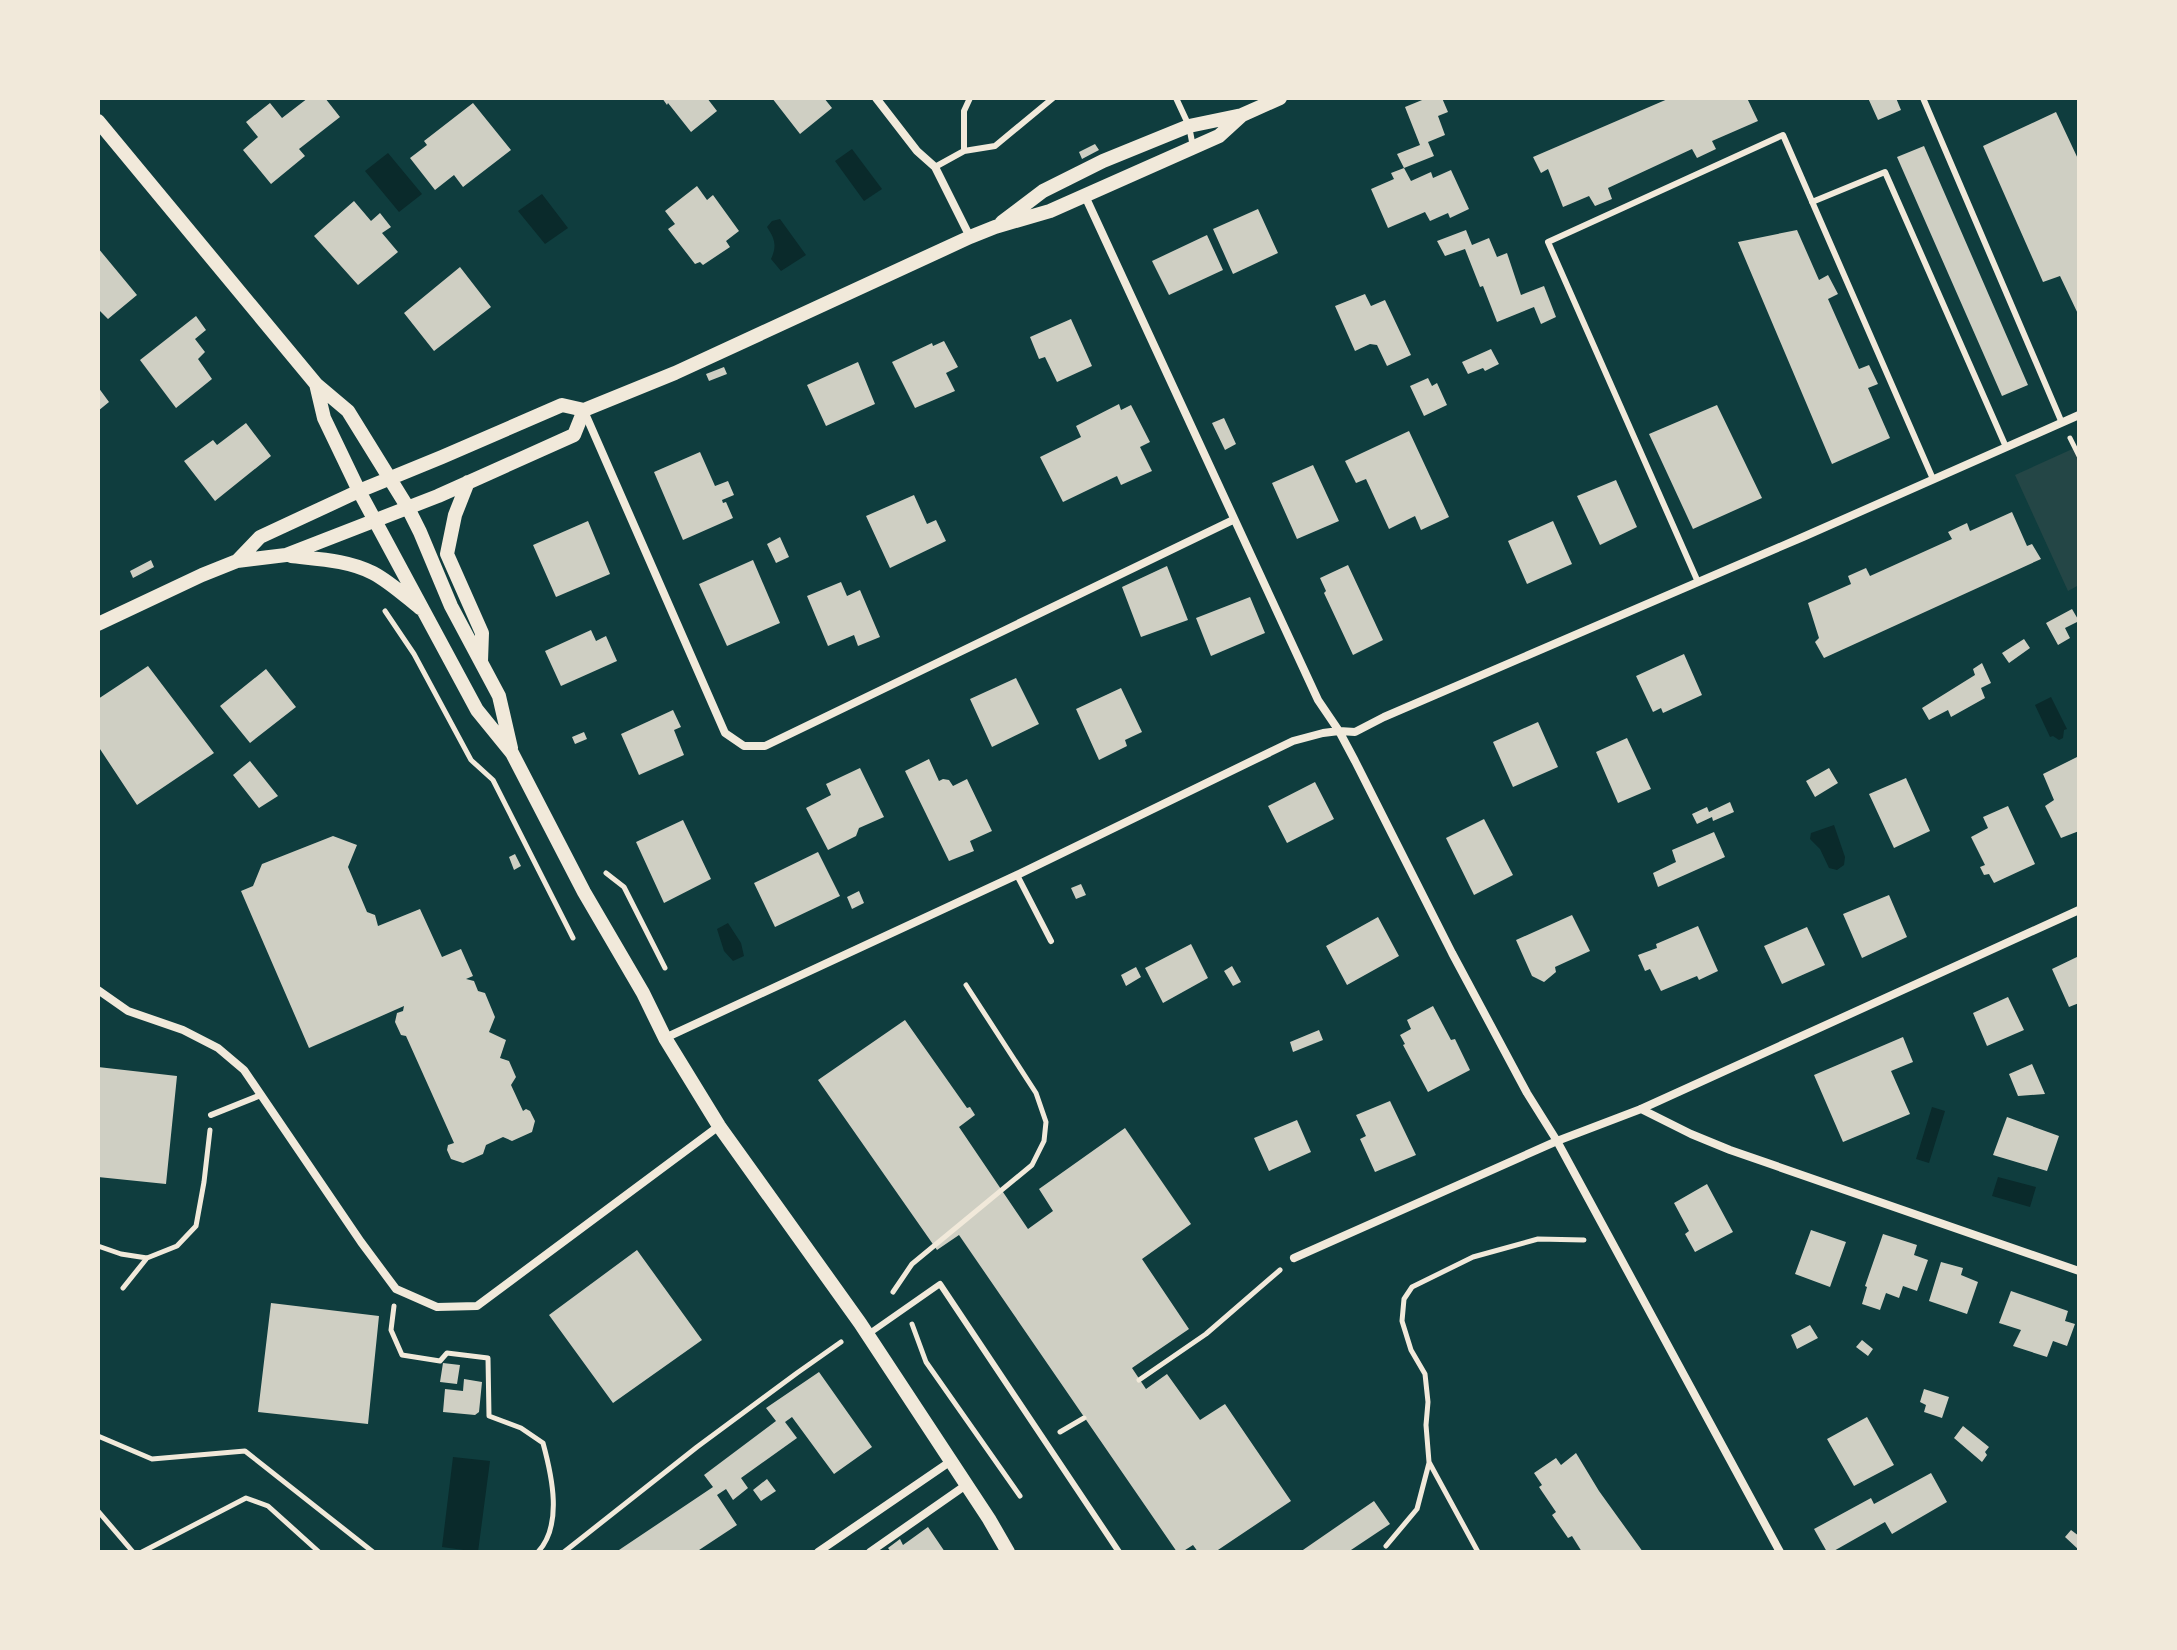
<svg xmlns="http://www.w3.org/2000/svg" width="2177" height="1650" font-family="Rubik,sans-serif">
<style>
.green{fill:#244646}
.water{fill:#0a2a2b}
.building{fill:#cfcfc3}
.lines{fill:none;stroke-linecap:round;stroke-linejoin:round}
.path{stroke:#f1e9da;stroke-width:5}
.service{stroke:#f1e9da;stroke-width:6}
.minor{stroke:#f1e9da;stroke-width:8}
.tertiary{stroke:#f1e9da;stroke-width:14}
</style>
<rect width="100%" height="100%" fill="#0f3d3e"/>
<path class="green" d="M2079,446V585L2068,591L2015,475Z"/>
<path class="water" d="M852,149L882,189L864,201L835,161Z
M388,153L422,194L399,212L365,171Z
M542,194L568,228L545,244L518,211Z
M780,219L806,255L781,271L771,259C777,246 775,239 767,227L772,221Z
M2051,697L2067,729L2064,730L2063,738L2059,740L2053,736L2050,737L2035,705Z
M1834,825L1845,857L1844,865L1837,870L1829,868L1820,849L1810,839L1811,833Z
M728,923L741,943L744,956L733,961L724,951L717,929Z
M1932,1107L1945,1111L1929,1163L1916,1159Z
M1998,1177L2036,1187L2030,1207L1992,1196Z
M453,1457L490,1461L478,1552L442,1547Z"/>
<path class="building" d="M308,98H325L340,117L299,149L305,156L271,184L243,150L258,137L246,122L270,103L282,118Z
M662,98H707L717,111L691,132L668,103L667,105Z
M772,98H824L832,108L800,134Z
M1427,98H1442L1448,112L1438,116L1445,135L1428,142L1434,156L1404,168L1411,181L1431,172L1433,178L1451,170L1469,209L1450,218L1448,213L1430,221L1425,212L1388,228L1371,189L1394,179L1391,173L1404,168L1397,154L1420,145L1405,107Z
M1670,98H1747L1758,121L1712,141L1716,149L1697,158L1692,149L1608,188L1612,199L1595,206L1589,196L1563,207L1548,169L1541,173L1533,157Z
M1868,98H1896L1901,110L1878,120Z
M473,103L511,150L463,187L454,175L435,190L410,158L427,145L424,141Z
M2056,112L2079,161V316L2060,276L2043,282L1983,146Z
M1095,144L1099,150L1082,159L1079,152Z
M1924,146L2028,385L2002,396L1897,157Z
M697,186L707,200L713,195L739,231L726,241L730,247L703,265L700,262L695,264L668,229L675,224L665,211Z
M354,201L371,221L380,213L391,227L382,233L398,252L358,285L314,236Z
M1258,209L1278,253L1233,274L1213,229Z
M1466,230L1472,245L1489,238L1497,257L1507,253L1521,295L1544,286L1556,317L1541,324L1534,307L1497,322L1483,286L1480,287L1465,249L1445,256L1437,241Z
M1797,230L1819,280L1828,275L1838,294L1828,299L1859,369L1869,365L1878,384L1868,388L1890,438L1832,464L1738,242Z
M1207,235L1223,270L1169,295L1152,261Z
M98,248L137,295L108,319L98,309Z
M460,267L491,307L434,351L404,313Z
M1365,294L1371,306L1385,300L1411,355L1387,366L1377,345L1370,344L1355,351L1335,306Z
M196,316L206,330L195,339L205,352L198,359L212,379L176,408L140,360Z
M1071,319L1092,366L1057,382L1045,357L1039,359L1030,337Z
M944,341L958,367L946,373L955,391L915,408L892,362L932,343L933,346Z
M1491,349L1499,364L1485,371L1483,368L1468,374L1462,362Z
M858,362L875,404L826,426L807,385Z
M724,367L727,374L709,381L706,374Z
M1428,378L1432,386L1437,383L1447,405L1424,416L1410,386Z
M98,387L109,402L98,411Z
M1119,404L1121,410L1131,405L1150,442L1140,447L1152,471L1121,485L1117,476L1063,502L1040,457L1081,437L1076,426Z
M1717,405L1762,498L1693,529L1649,434Z
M1224,418L1236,444L1225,450L1212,423Z
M246,423L271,456L215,501L184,461L213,440L217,445Z
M1409,431L1449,517L1421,530L1415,516L1389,529L1366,479L1356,483L1345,461Z
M700,452L715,486L728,481L734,495L722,500L723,503L726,502L733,518L683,540L654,472Z
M1313,465L1339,521L1297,539L1272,483Z
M1616,480L1637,527L1600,545L1577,496Z
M914,495L927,524L936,520L946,541L890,568L866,516Z
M2012,512L2027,546L2032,544L2041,559L1824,658L1815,642L1819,638L1808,603L1851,584L1848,576L1866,568L1870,576L1952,539L1948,532L1967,523L1970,531Z
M588,521L610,574L556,597L533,545Z
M1553,521L1572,564L1527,584L1508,541Z
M780,537L789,557L776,563L767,544Z
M151,560L154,567L133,578L130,571Z
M753,560L780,623L727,646L699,584Z
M1348,565L1383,640L1353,655L1324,593L1326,591L1320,578Z
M1167,566L1188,620L1141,637L1122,587Z
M841,582L847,596L860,590L880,637L858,646L854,635L828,646L807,596Z
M1250,597L1265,633L1211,656L1196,618Z
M2072,609L2079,621L2065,628L2070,638L2058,645L2046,623Z
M591,630L596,641L606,636L617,661L561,686L545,651Z
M2024,639L2030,648L2009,663L2002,653Z
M1684,654L1702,695L1663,713L1661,708L1653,712L1636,676Z
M1982,663L1991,683L1981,688L1985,698L1951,717L1948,710L1929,720L1922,708L1975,675L1973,669Z
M148,666L214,753L137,805L98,746V699Z
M266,669L296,707L250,743L220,706Z
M1016,678L1039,724L992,747L970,699Z
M1121,688L1142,732L1125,740L1127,746L1099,760L1076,709Z
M673,710L681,727L674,730L684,755L639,775L621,734Z
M1538,722L1558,767L1513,787L1493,742Z
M584,732L587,739L575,744L572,737Z
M1627,738L1651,789L1618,803L1596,752Z
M2077,757L2079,762V831L2061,838L2045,806L2054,800L2043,774Z
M929,759L939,781L943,779L949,780L953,786L967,779L992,831L970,841L974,851L949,861L905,771Z
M250,761L278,796L259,808L233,775Z
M860,768L884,817L859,828L856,836L828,850L806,808L831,795L826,784Z
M1829,768L1838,783L1815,797L1806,781Z
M1906,778L1930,831L1894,848L1869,794Z
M1315,782L1334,819L1287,843L1268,806Z
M1730,802L1734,812L1713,821L1712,817L1697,824L1692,814L1707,807L1709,812Z
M2008,806L2035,864L1994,883L1989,874L1984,875L1980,867L1985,865L1971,837L1988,828L1983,817Z
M1484,819L1513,875L1474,895L1446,838Z
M683,820L711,879L664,903L636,842Z
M1714,832L1725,857L1658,887L1653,873L1676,862L1672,850Z
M333,836L357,845L348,867L367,912L375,915L378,926L420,909L442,957L461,949L473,976L466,979L474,981L478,991L485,993L495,1017L489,1032L506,1040L500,1058L509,1061L516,1077L511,1085L523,1111L526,1109L530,1111L535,1121L532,1132L512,1141L503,1137L486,1145L483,1154L463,1163L451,1159L447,1150L448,1145L454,1143L406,1036L401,1035L395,1022L397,1013L403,1011L404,1006L309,1048L241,891L253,886L262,864Z
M818,852L840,896L775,927L754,883Z
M515,854L521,866L514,870L509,857Z
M1081,884L1086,895L1076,899L1071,888Z
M859,891L864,903L852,909L847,897Z
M1889,895L1907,937L1862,958L1843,914Z
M1572,915L1590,951L1555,967L1556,972L1544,982L1532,976L1516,940Z
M1378,917L1399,956L1347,985L1326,946Z
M1698,926L1718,971L1699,980L1697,976L1661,991L1650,969L1645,971L1638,955L1657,948L1656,944Z
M1807,927L1825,965L1782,984L1764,946Z
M1191,944L1208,978L1163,1003L1145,968Z
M2079,956V1003L2069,1007L2052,969Z
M1232,966L1241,982L1233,986L1224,971Z
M1136,967L1141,977L1126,986L1121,975Z
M2008,997L2024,1030L1987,1046L1973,1013Z
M1433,1006L1451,1040L1455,1039L1470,1070L1428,1092L1403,1045L1405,1044L1400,1035L1411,1029L1407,1020Z
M905,1020L967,1108L970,1107L975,1115L959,1127L1028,1229L1053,1211L1039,1189L1125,1128L1191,1224L1142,1259L1189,1329L1132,1368L1146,1389L1167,1374L1200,1420L1225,1404L1291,1501L1215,1552H1198L1193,1545L1182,1552H1177L959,1235L937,1250L818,1080Z
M1319,1030L1323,1040L1293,1052L1290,1042Z
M1903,1037L1913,1062L1891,1071L1910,1114L1843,1142L1814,1075Z
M2032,1064L2045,1094L2018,1096L2009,1074Z
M98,1067L177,1076L166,1184L98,1177Z
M1390,1101L1416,1155L1375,1172L1360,1139L1366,1136L1356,1115Z
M2007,1117L2059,1136L2047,1171L1993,1155Z
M1297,1120L1311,1152L1269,1171L1254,1138Z
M1707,1184L1733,1232L1695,1252L1685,1234L1689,1231L1674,1203Z
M1811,1230L1846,1242L1830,1287L1795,1274Z
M1883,1234L1917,1245L1914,1255L1928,1260L1917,1291L1903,1286L1899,1298L1886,1293L1880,1310L1862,1304L1867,1287L1865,1286Z
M637,1250L702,1340L613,1403L549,1315Z
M1941,1262L1963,1268L1961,1275L1978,1282L1967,1314L1929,1301Z
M2011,1291L2068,1311L2065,1321L2075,1324L2067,1346L2053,1341L2047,1357L2013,1346L2021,1330L1999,1323Z
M271,1303L379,1316L368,1424L258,1412Z
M1810,1325L1818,1338L1797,1349L1791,1335Z
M1862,1340L1873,1349L1868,1356L1856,1347Z
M443,1363L460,1365L457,1384L440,1382Z
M819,1372L872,1447L834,1474L792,1417L785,1422L797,1438L741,1478L748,1488L733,1500L726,1489L717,1495L737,1525L696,1552H616L713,1487L704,1475L776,1421L766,1408Z
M464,1379L482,1382L479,1412L475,1415L443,1412L445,1389L463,1391Z
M1924,1389L1949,1397L1942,1418L1924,1412L1926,1405L1920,1402Z
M1867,1417L1894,1465L1854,1486L1827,1439Z
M1963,1426L1989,1447L1985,1452L1987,1455L1982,1462L1954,1438Z
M1576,1453L1599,1491L1643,1552H1582L1572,1536L1568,1538L1552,1515L1556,1512L1539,1487L1542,1485L1534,1473L1556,1458L1561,1465Z
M1931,1473L1947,1502L1892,1534L1885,1522L1832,1552H1827L1814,1529L1871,1498L1874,1504Z
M767,1479L776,1491L761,1501L753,1490Z
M1374,1501L1390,1524L1348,1552H1300Z
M928,1527L945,1552H891L888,1548L900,1539L903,1545Z
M2071,1530L2079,1536V1550L2065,1537Z"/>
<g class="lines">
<path class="path" d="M2070,438L2079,456
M385,611L414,654L471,760L493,780L573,938
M606,873L624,887L665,968
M98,1246L121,1254L147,1258L177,1246L196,1226L204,1182L210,1130
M123,1288L147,1258
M893,1292L912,1264L1032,1165L1044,1141L1046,1122L1036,1093L966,985
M394,1306L391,1330L402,1355L440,1361L447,1353L488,1358L489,1416L521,1428L543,1443C552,1476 563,1525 538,1552
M912,1324L926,1362L1020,1496
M1139,1380L1206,1334L1280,1270
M1060,1432L1084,1418
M98,1436L152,1459L245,1451L373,1552
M98,1511L133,1552
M1386,1546L1417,1509L1429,1463
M142,1552L246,1498L268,1506L319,1552
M564,1552L697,1447L797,1373L841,1342
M1478,1552L1429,1462L1426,1425L1428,1402L1425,1374L1411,1350L1402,1321L1404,1299L1412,1287L1473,1257L1538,1239L1584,1240"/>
<path class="service" d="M1176,98L1189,126L1193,147
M1923,98L2062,423
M964,151V111L970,98
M935,167L964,151L995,146L1053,98
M1812,202L1885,172L2006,447
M1698,582L1548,242L1783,135L1933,479
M1017,875L1051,941
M211,1115L261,1095
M867,1335L940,1284L1119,1552"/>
<path class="minor" d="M876,98L917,151L935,167L970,237
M1085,196L1318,700L1339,731L1355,761L1452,953L1527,1093L1557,1141L1780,1552
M584,411L725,733L744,746H765L1233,520
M98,990L128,1011L183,1030L218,1048L244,1070L361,1242L396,1289L437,1307L477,1306L719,1126
M665,1038L1017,875L1293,741L1323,733L1339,731L1355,732L1384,717L1803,537L2079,415
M1641,1109L1691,1134L1730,1150L2079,1271
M1294,1258L1557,1141L1641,1109L2079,910
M818,1552L951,1461
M870,1552L966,1485"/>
<path class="tertiary" d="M98,121L316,384L348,411L408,508L420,532L451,606L499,696L511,748
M1002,222L1043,191L1103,161L1189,126L1242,115L1280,98
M316,384L324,418L359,491L477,710L512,753L584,892L643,993L665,1038L719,1126L860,1323L989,1519L1008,1552
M468,482L455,515L447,554L482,633L481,661
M291,556C317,559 349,560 373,573C390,582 405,596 420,608
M237,561L260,537L359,491L442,457L562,405L584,410L675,373L970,237L995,227L1050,211L1219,136L1242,115
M98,624L202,575L237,561L286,555L438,496L574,435L584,410"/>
</g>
<rect width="2177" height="1650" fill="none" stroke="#f1e9da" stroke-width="200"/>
</svg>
